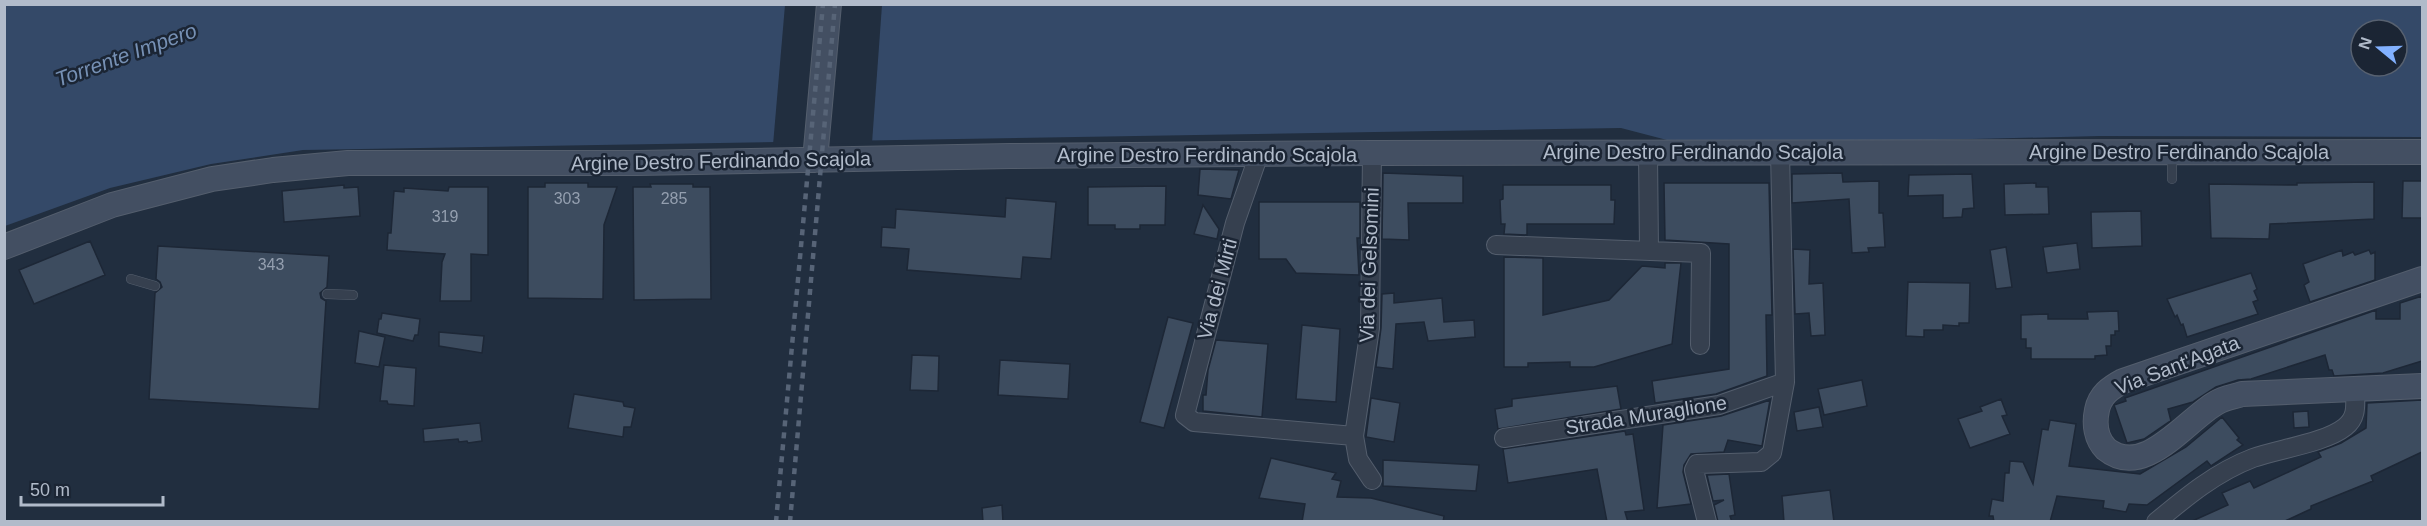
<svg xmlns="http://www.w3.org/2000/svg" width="2427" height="526" font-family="Helvetica,sans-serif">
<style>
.water{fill:#344968;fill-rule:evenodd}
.pier{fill:#212e3f}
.building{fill:#3d4c5f;stroke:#1d2736;stroke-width:1.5}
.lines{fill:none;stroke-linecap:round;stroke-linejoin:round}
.lane-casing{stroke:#545e6d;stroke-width:10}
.street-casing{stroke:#545e6d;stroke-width:20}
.secondary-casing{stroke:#545e6d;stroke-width:26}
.lane{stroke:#36404f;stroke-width:9}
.street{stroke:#36404f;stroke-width:18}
.secondary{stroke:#434f62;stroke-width:24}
.rail{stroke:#576477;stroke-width:4.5;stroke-dasharray:6 6;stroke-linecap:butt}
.labels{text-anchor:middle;stroke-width:5;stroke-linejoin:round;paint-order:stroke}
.number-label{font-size:16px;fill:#949faf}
.street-label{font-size:20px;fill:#b1bbca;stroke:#1b2534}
.water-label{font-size:21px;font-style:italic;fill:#7690b4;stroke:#1b2534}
</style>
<rect width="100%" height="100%" fill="#212e3f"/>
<path class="water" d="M5,5H2422V137L2099,136L1690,146L1621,128L303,150L211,164L110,188L5,226ZM2361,30H2397V66H2361Z"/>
<path class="pier" d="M785,5H882L872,143L773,145Z"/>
<path class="building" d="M1200,169L1239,170L1231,199L1198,195Z
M1383,173L1463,176V203H1408L1409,240L1382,239Z
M1842,173L1843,182L1879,181V213H1883L1885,247L1868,248L1869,252L1852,253L1849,199L1792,203V174Z
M1972,174L1974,208L1963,209L1962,217L1943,218V195L1908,196L1909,175Z
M2403,181H2422V218H2402Z
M2374,182V219L2270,224L2269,239L2211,238L2209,184L2297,185V183Z
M545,183H588V187H617L604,225L603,299L528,298V187H545Z
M1664,183H1769L1772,315H1766L1767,376L1716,394L1655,403L1652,381L1729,369V244L1665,240Z
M2036,183V187H2048L2049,214L2005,215L2004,184Z
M650,184H693V187H710L711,299L634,300L633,187H651Z
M344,185V188L358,187L360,216L284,222L282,191Z
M1503,185H1611V200H1615L1614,224H1527V235L1504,234L1505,224H1501L1500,200L1503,199Z
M1166,186L1165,225H1140V229H1115V225H1088V187Z
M449,187H488V255L471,254V301H440L442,262L445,254L387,250L388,233H391L394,191L404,192V188L448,191Z
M1006,198L1056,202L1051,259L1023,257L1021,279L907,270L909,249L881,247L882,227L895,228L896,209L1005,217Z
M1259,202H1360V238H1357L1359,275L1296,273L1286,259H1259Z
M1203,205L1219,229L1217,239L1194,234Z
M2141,211L2142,246L2092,248L2091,212Z
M90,241L105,275L34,304L19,270Z
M2077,243L2080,269L2047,273L2043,247Z
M158,246L329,256L327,287L320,293L321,298L326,301L319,409L149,399L155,293L162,287L160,282L156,279Z
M2006,247L2012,287L1996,289L1990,250Z
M1793,249L1810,250L1809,284L1823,283L1825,335L1811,336L1809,313L1795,314Z
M2342,250L2343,256L2353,252L2355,255L2369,250L2371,254L2375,252V280L2310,302L2304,285L2309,282L2303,264Z
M1504,257L1543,258V315L1609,300L1642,266L1665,268V263H1681L1672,344L1594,367H1570V362L1528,363V367H1504Z
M2251,273L2257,289L2254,291L2258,300L2253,302L2258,314L2187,337L2183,324L2181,325L2177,315L2175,317L2167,299Z
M1908,282L1970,283L1969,323H1959V326L1943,325V330H1924V337L1906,336Z
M1394,293V303L1442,298L1444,322L1474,320L1475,337L1428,341L1424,322L1396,324L1393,369L1376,367L1381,328L1382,294Z
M2422,296V361L2383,373L2334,376L2332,370H2329L2325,355L2251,379L2238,380L2216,387L2193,402L2168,409L2171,421L2169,422L2144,439L2127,443L2114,405L2126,401L2125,398L2376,310V319H2400V303Z
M2118,311L2119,331H2115V335H2111V346H2106L2107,355L2095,356V359H2031V348H2026V339H2021V315L2048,314V319H2088L2087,312Z
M382,313L420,319L418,335H415L413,341L377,333L379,319H381Z
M1168,317L1193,323L1164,428L1140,422Z
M1302,325L1340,329L1336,402L1296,399Z
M359,331L385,337L379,367L355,363Z
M439,332L484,336L482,353L439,346Z
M1216,340L1268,344L1262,417L1203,411V395H1206L1208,370Z
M912,355L939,356L938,391L910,390Z
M1000,360L1070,364L1068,399L998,395Z
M384,365L416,368L414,406L388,404L387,401H380Z
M1862,380L1867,406L1824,415L1818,389Z
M1617,386L1621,409L1498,429L1495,409L1512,406V399Z
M574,394L623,402L624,406L635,408L631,427H624L623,437L568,428Z
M1371,398L1400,403L1394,442L1366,437Z
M2001,399L2007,415L2002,416L2010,434L1970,448L1958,419L1982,411L1980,407Z
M1770,400L1762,446L1728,440L1724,452L1691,454L1684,465L1683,472L1691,504L1657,508L1663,425L1721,416Z
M2422,400V452L2371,476L2373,481L2311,506V509L2283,522H2190L2228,505L2222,493L2250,481L2254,488L2321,457L2318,452L2341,443L2366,428L2367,403Z
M1819,407L1823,427L1797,431L1794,412Z
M2308,411L2309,427L2294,428L2293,412Z
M2222,417L2239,438L2237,440L2243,445L2211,466L2207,461L2147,505L2129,504L2126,512L2103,508L2104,501L2057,496L2050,522H1994L1993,516H1989L1992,499L2003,501L2005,473H2009L2010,461L2023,462L2033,484L2042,429L2048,430L2050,420L2076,424L2069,466L2140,474L2186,447Z
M480,423L482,441L468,443L467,441L459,442L458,439L424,442L423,429Z
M1625,431L1626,435L1633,434L1644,510L1625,512L1628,522H1607L1597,469L1508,483L1503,449Z
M1271,458L1336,473L1332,479L1341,481L1337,497L1371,498L1444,516L1443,522H1302L1305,504L1259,498Z
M1383,460L1479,465L1476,491L1383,486Z
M1729,474L1735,515L1730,516L1732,522H1718L1714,505L1724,500L1713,501L1707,475Z
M1830,490L1834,522H1784L1782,496Z
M1002,505L1003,522H983L982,508Z"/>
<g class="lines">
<g class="lane-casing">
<path id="lane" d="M2172,154V179
M131,279L155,286
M327,294L353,295"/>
</g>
<g class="street-casing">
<path id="street" d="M1372,153L1370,328L1354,436L1358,459L1372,480
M1648,153L1649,251
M1259,154L1235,223L1185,415L1194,422L1354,436
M1496,245L1701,253L1700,345
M1504,438L1719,405L1785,382
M1707,522L1694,470L1697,464L1761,462L1772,453L1785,382L1780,152
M2156,522C2186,497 2216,472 2253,458C2278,449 2325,443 2345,427C2358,417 2355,404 2355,389"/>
</g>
<g class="secondary-casing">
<path id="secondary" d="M815,160L829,4
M4,247L112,205L212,179L273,170L348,163H638L1010,156L1372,153L2422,152
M2422,279L2123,381C2110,388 2100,395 2097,410C2094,424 2096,439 2106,449C2144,480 2186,420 2216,403C2224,398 2233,397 2242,394L2422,386"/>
</g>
<use href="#lane" class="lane"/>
<use href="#street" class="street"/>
<use href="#secondary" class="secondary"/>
<path class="rail" d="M776,522L823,4
M790,522L835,4"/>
</g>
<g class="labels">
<g class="number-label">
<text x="567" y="204">303</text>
<text x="674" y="204">285</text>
<text x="445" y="222">319</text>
<text x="271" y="270">343</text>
</g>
<g class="street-label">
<text x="1693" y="159">Argine Destro Ferdinando Scajola</text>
<text x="2179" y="159">Argine Destro Ferdinando Scajola</text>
<text x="1207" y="162">Argine Destro Ferdinando Scajola</text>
<text transform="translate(721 161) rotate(-1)" y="7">Argine Destro Ferdinando Scajola</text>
<text transform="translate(1369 265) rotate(-88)" y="7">Via dei Gelsomini</text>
<text transform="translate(1217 289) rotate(-75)" y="7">Via dei Mirti</text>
<text transform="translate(2177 365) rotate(-21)" y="7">Via Sant'Agata</text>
<text transform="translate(1646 415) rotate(-9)" y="7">Strada Muraglione</text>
</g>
<g class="water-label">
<text transform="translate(126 55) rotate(-20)" y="7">Torrente Impero</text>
</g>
</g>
<rect width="2427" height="526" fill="none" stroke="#b1bbca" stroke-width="12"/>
<g transform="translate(2379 48) rotate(289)"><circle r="28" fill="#1b2534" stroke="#576170" stroke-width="1.5"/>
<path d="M0-4.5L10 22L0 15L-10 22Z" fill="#82b1ff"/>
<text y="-9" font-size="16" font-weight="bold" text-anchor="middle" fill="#b1bbca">N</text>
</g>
<path d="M21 496v9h142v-9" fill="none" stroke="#b1bbca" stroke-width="3"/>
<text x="30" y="496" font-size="18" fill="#b1bbca" stroke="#1b2534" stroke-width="4.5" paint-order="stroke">50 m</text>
</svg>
